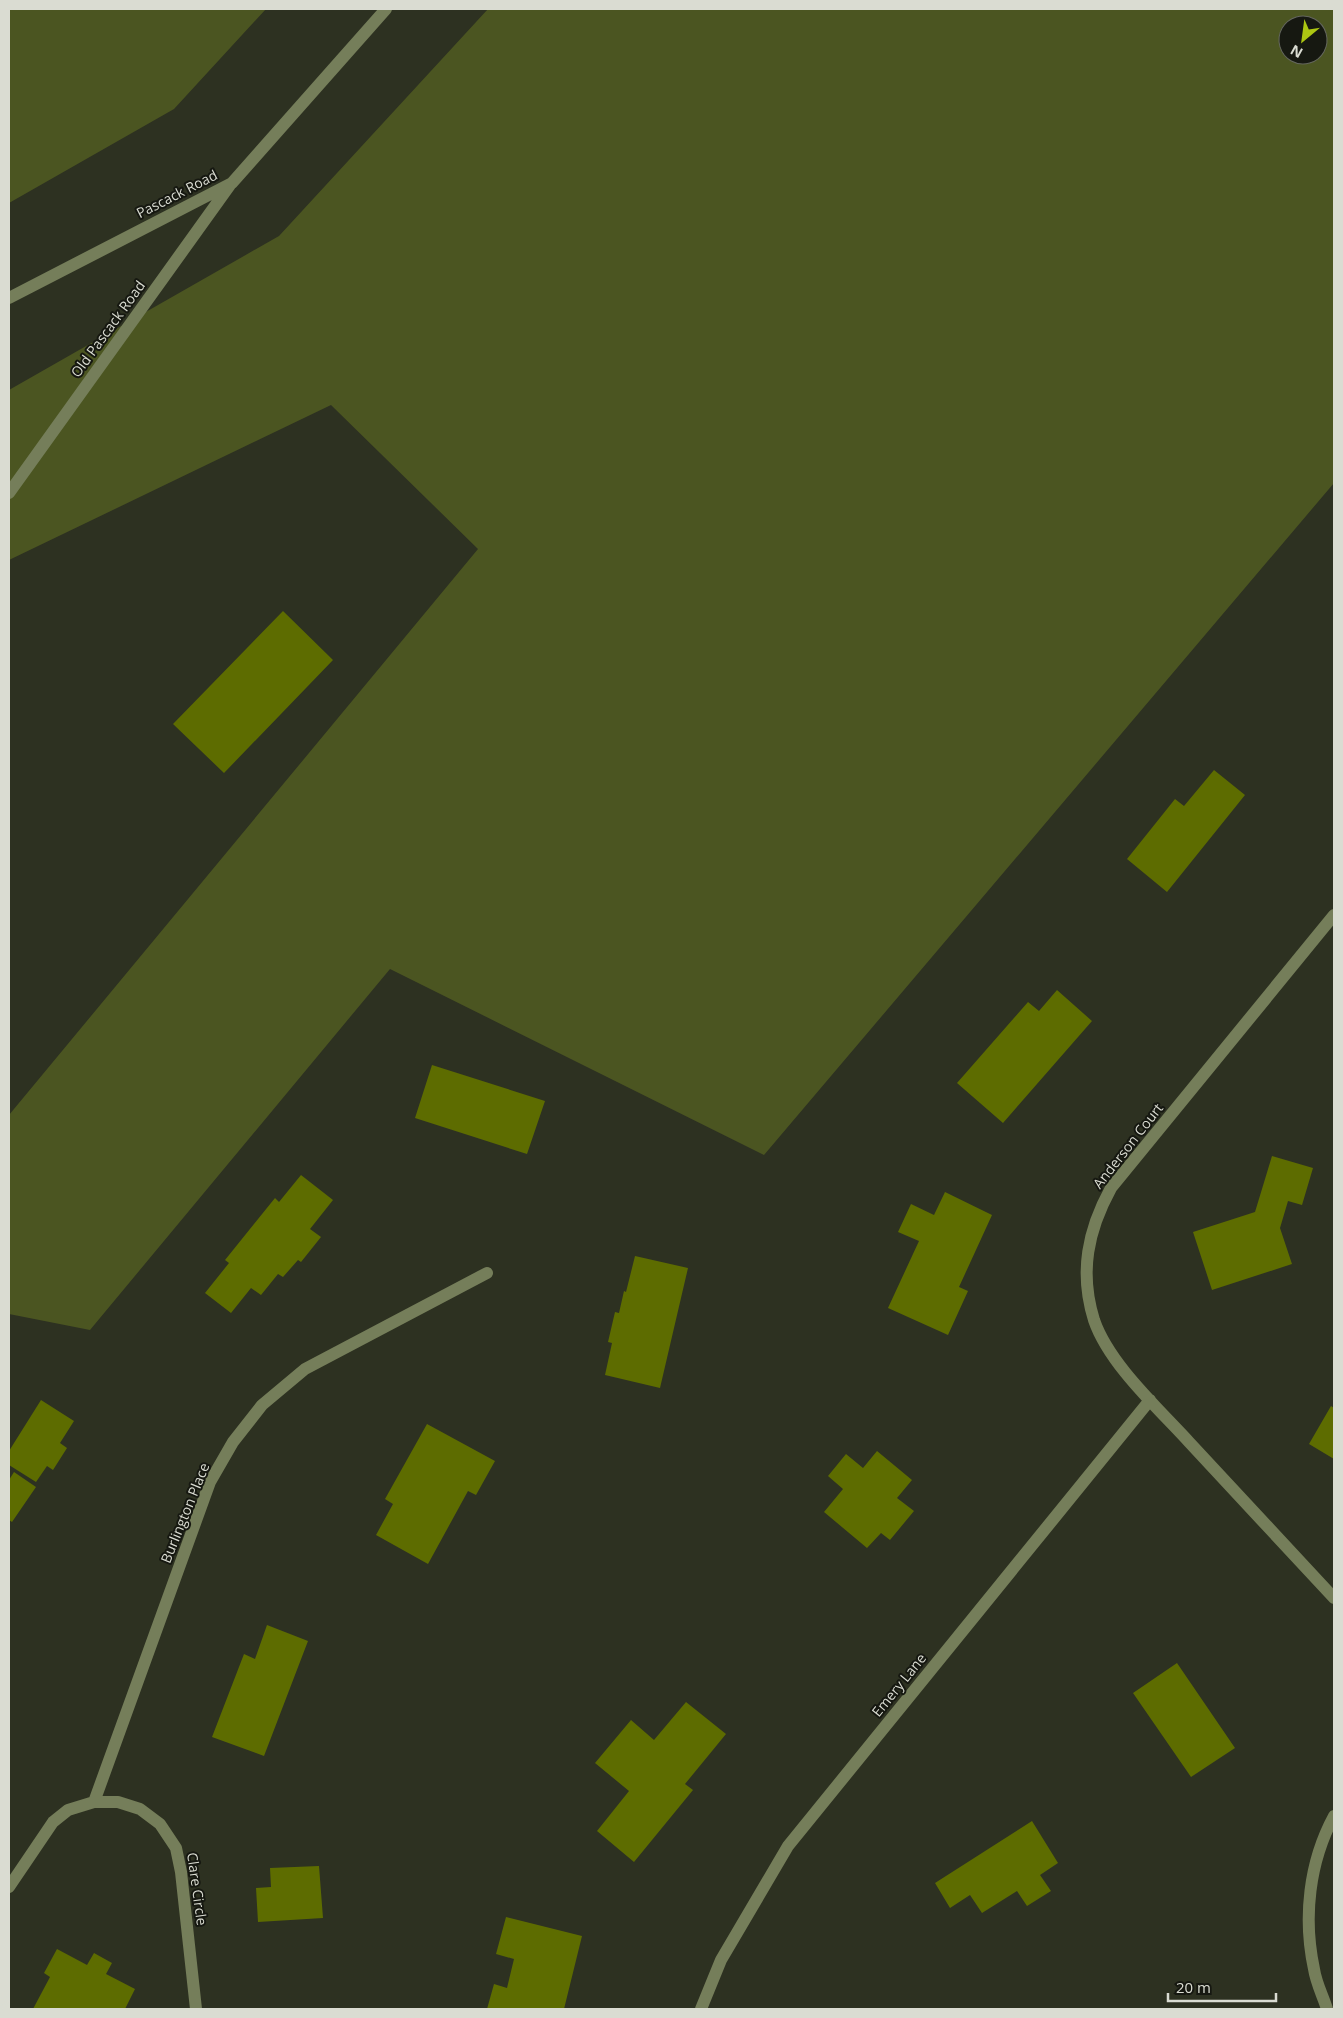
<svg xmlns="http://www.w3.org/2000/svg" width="1343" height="2018" font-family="'Open Sans',sans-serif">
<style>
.green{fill:#4b5521;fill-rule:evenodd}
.building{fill:#5d6c00}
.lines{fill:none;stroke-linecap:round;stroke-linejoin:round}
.minor{stroke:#757e5a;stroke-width:12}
.labels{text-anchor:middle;stroke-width:4;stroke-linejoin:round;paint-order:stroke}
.street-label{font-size:14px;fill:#dadcd2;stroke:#161811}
</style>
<rect width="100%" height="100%" fill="#2d3121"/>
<path class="green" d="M9,9H266L174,109L9,203Z
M488,9H1334V483L764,1155L390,969L90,1330L9,1314V1115L478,549L331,405L9,560V390L279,236ZM1288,25H1318V55H1288Z"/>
<path class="building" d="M283,611L333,660L224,773L173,724Z
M1214,770L1245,795L1167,892L1127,859L1175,799L1184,806Z
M1057,990L1092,1021L1003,1123L957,1083L1028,1002L1039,1011Z
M432,1065L545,1101L527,1154L415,1118Z
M1272,1156L1313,1168L1302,1205L1288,1201L1280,1228L1292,1264L1212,1290L1193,1232L1255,1212Z
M301,1175L333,1200L310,1229L321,1237L301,1262L298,1260L283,1277L278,1274L261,1295L251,1288L231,1313L205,1293L229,1263L225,1260L275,1198L279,1202Z
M945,1192L992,1215L959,1287L968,1291L948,1335L888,1308L919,1241L898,1232L911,1204L934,1215Z
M635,1256L688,1268L660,1388L605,1375L612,1343L608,1342L615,1312L619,1313L624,1291L626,1292Z
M41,1400L74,1421L60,1443L67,1448L53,1470L47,1466L36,1482L9,1465V1451Z
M1331,1406L1334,1408V1459L1309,1444Z
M427,1424L495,1461L476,1495L468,1491L428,1564L376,1535L393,1504L385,1499Z
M877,1451L912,1480L897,1498L914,1511L890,1540L881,1533L867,1548L824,1512L843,1489L828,1476L846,1454L863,1468Z
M14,1472L36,1487L12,1522L9,1520V1480Z
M267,1625L308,1641L264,1756L212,1737L244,1654L255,1659Z
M1177,1663L1235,1748L1191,1777L1133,1693Z
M686,1702L726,1734L685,1784L693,1790L634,1862L597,1831L629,1791L595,1763L631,1720L654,1740Z
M1032,1821L1058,1863L1040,1875L1051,1891L1027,1906L1017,1891L982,1913L970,1895L950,1908L935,1883Z
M319,1866L323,1918L258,1922L256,1888L271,1887L270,1868Z
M506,1917L582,1936L564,2009H487L494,1984L507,1988L514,1959L496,1954Z
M57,1949L87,1965L94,1953L112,1963L106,1974L135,1989L125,2009H33L50,1977L44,1973Z"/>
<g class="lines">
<path class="minor" d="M9,298L232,183L386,9
M9,493L230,185
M1334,915L1111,1188C1088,1230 1079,1272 1094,1320C1109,1364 1158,1408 1189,1442C1238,1494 1286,1546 1334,1598
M94,1802L210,1482L233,1442L262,1405L305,1369L487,1273
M9,1887L53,1822L68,1810L94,1802H118L140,1809L160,1824L176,1848L181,1872L196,2009
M701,2009L721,1960L788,1846L1150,1400
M1327,2009C1323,1996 1316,1983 1314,1969C1303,1918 1309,1862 1334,1816"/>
</g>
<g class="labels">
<g class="street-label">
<text transform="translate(177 194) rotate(-27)" y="5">Pascack Road</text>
<text transform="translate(108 329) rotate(-54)" y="5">Old Pascack Road</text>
<text transform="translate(1128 1146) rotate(-52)" y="5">Anderson Court</text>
<text transform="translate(185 1513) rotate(-68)" y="5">Burlington Place</text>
<text transform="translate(899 1685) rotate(-51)" y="5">Emery Lane</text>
<text transform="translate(197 1889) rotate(82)" y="5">Clare Circle</text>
</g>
</g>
<rect width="1343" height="2018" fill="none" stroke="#dadcd2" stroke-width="20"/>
<g transform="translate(1303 40) rotate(209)"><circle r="24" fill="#161811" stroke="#64665e"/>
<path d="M0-4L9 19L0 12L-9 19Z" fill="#acc612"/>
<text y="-8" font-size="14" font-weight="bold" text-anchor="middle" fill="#dadcd2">N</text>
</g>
<path d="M1168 1993v8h108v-8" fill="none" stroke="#dadcd2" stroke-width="2.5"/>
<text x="1176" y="1993" font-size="15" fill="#dadcd2" stroke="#161811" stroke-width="4" paint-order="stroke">20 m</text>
</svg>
